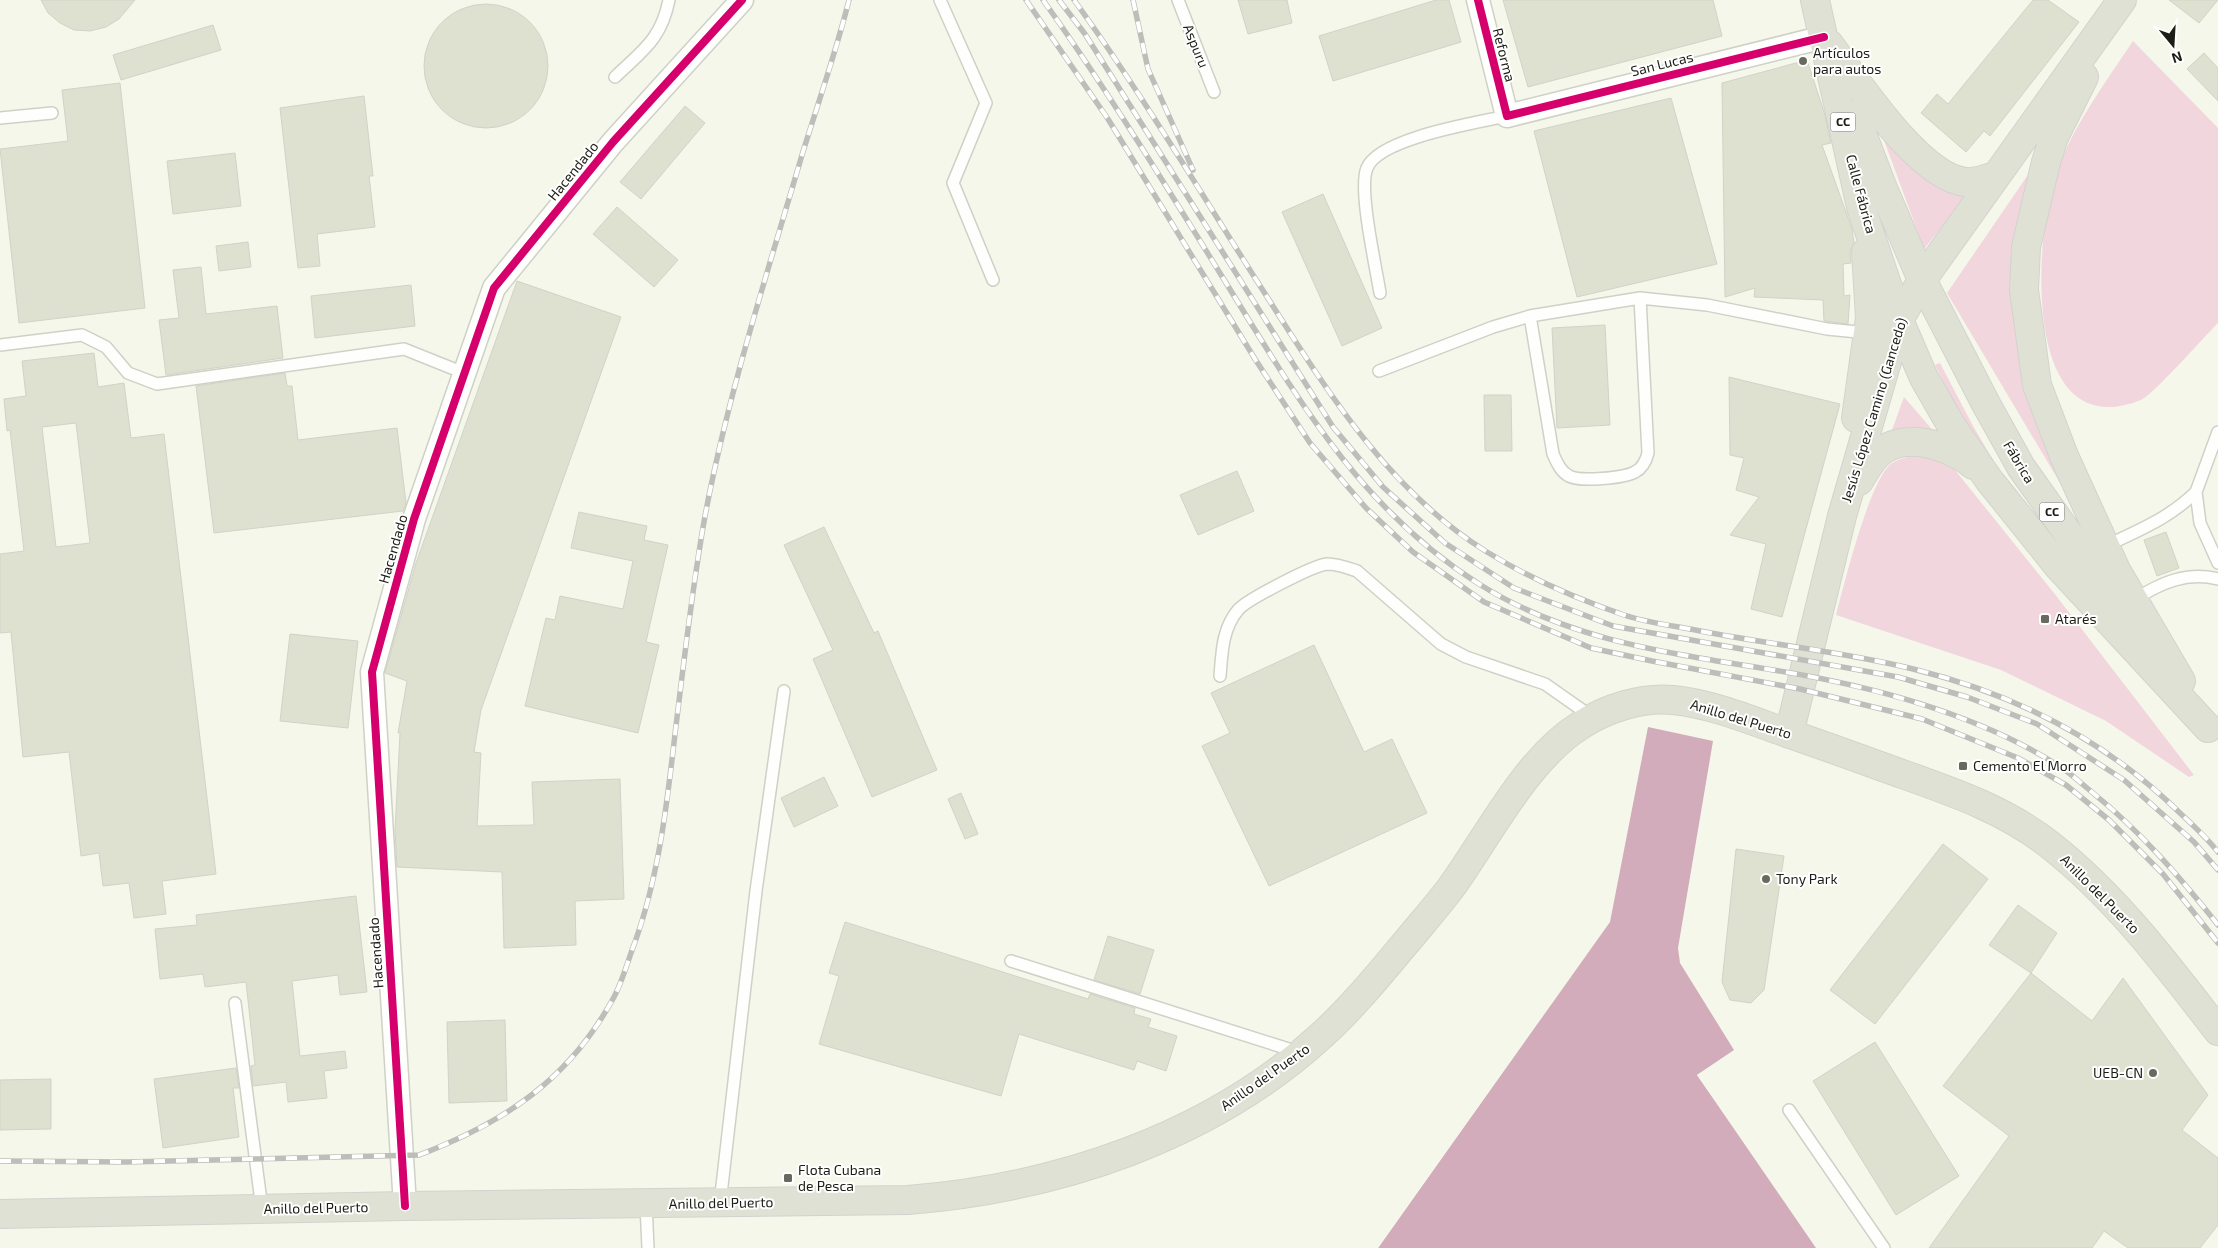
<svg xmlns="http://www.w3.org/2000/svg" width="2218" height="1248" font-family="'Exo 2',sans-serif">
<style>
.green{fill:#f2d6dd}
.water{fill:#d2acba}
.pier{fill:#f5f7ea}
.building{fill:#dee0d0;stroke:#d1d3c8;fill-rule:evenodd}
.lines{fill:none;stroke-linecap:round;stroke-linejoin:round}
.lane-casing{stroke:#cfd1c7;stroke-width:14}
.street-casing{stroke:#cfd1c7;stroke-width:25}
.primary-casing{stroke:#d2d3ce;stroke-width:30}
.lane{stroke:#fefefc;stroke-width:11}
.street{stroke:#fefefc;stroke-width:22}
.primary{stroke:#e0e1d5;stroke-width:28}
.rail-casing{stroke:#bdbdba;stroke-width:5.5}
.rail{stroke:#fff;stroke-width:4;stroke-dasharray:11;stroke-linecap:butt}
.cycleway-casing{stroke:#fff;stroke-width:11}
.cycleway{stroke:#d6006c;stroke-width:8}
.poi-dot{fill:#686a60;stroke:#fff;stroke-width:2}
.labels{text-anchor:middle;stroke-width:4;stroke-linejoin:round;paint-order:stroke}
.shield{fill:#fff;stroke:#60625b;stroke-width:1}
.shield-label{font-size:12px;font-weight:bold;fill:#1c1e15}
.street-label{font-size:14px;fill:#1c1e15;stroke:#fff}
.poi-label{font-size:14px;fill:#1c1e15;stroke:#fff;text-anchor:start}
</style>
<rect width="100%" height="100%" fill="#f5f7ea"/>
<path class="green" d="M2133,41L2218,128V323C2205,336 2152,396 2141,400C2022,447 2035,246 2053,182C2068,133 2105,83 2133,41Z
M1878,124L1971,191L1924,249Z
M2034,166L2014,258L2069,498L1947,293Z
M1940,363L1973,426L2023,511L1965,427L1935,365Z
M1904,397L1936,434L1889,438Z
M1921,454L1951,465L2054,593L2194,775L2189,777L2106,721L2001,670L1836,615C1844,585 1870,478 1892,463C1900,458 1912,456 1921,454Z"/>
<path class="water" d="M1648,727L1713,741L1678,948L1680,963L1734,1050L1697,1075L1816,1248H1378L1610,922Z"/>
<path class="pier" d="M1561,984L1563,986L1378,1248H1375Z
M1726,1056L1727,1058L1701,1076L1819,1248L1697,1075Z"/>
<path class="building" d="M41,0H135L119,19L106,27L90,31L74,30L60,23L48,13Z
M1238,0H1287L1292,23L1248,34Z
M1436,0H1449L1461,42L1333,81L1319,36Z
M1503,0H1713L1722,36L1528,87Z
M2033,0H2048L2079,22L1990,136L1984,131L1966,152L1921,113L1937,94L1948,104Z
M2169,0H2218L2199,23Z
M424 66a62 62 0 1 1 124 0a62 62 0 1 1-124 0Z
M213,25L221,50L121,80L113,55Z
M2204,53L2218,68V101L2187,69Z
M1807,60L1825,115L1831,143L1822,145L1852,229L1854,243L1850,252L1851,263L1843,264L1844,296L1850,295L1848,324L1824,321L1823,300L1754,297L1755,288L1725,297L1722,83Z
M120,83L145,308L19,323L0,149L68,141L62,90Z
M364,96L373,176H369L375,227L317,234L320,266L298,268L280,108Z
M1671,98L1717,264L1577,297L1534,131Z
M685,106L705,123L641,199L620,182Z
M235,153L241,206L173,214L167,161Z
M1323,194L1382,328L1342,346L1282,212Z
M617,207L678,260L654,287L593,234Z
M248,242L251,267L219,271L216,246Z
M201,267L206,314L277,306L283,358L166,375L159,320L179,318L173,270Z
M517,281L621,317L481,710L474,752L481,753L477,826L534,825L532,782L620,779L624,899L575,901L576,945L504,948L502,872L397,867L395,831L400,733H398L407,681L385,673L416,563Z
M411,285L415,326L315,338L311,296Z
M1605,325L1610,425L1557,428L1552,328Z
M94,353L98,387L124,383L131,438L164,434L216,874L162,881L166,914L134,918L129,883L103,886L99,853L81,856L69,752L23,757L11,632L0,633V554L24,551L10,430L7,431L4,399L26,396L22,361ZM76,423L90,543L56,547L42,427Z
M285,373L287,386H292L298,440L397,428L406,503L403,511L214,533L196,386Z
M1729,377L1840,404L1782,617L1751,609L1766,544L1730,535L1759,497L1736,490L1744,458L1730,455Z
M1484,395H1511L1512,451H1485Z
M1237,471L1254,511L1198,535L1180,495Z
M579,512L647,526L644,540L668,545L646,642L659,645L638,733L525,706L546,618L555,620L560,596L623,609L633,561L571,548Z
M824,527L874,633L878,631L937,770L872,797L813,659L833,650L784,545Z
M2166,532L2179,568L2157,576L2144,540Z
M290,634L358,641L348,728L280,721Z
M1314,645L1364,752L1392,739L1427,813L1269,886L1202,746L1230,733L1211,693Z
M824,777L838,806L794,827L781,798Z
M961,793L978,834L965,839L948,799Z
M1943,844L1988,879L1875,1024L1830,990Z
M1736,849L1784,856L1764,990L1751,1003L1730,1000L1722,982Z
M356,896L367,992L340,995L338,975L292,981L300,1056L345,1051L347,1068L324,1071L327,1098L288,1102L286,1082L253,1086L251,1066L255,1065L246,982L205,987L203,974L160,979L155,929L197,925L196,915Z
M2018,905L2057,933L2031,973L1989,945Z
M845,922L1088,999L1090,994L1135,1008L1134,1014L1151,1019L1148,1027L1177,1036L1166,1071L1137,1061L1134,1070L1019,1034L1001,1096L819,1044L839,976L829,973Z
M1108,936L1154,950L1140,994L1094,980Z
M2031,973L2092,1021L2123,978L2208,1095L2182,1130L2218,1158V1225L2200,1248H2128L2104,1231L2092,1248H1929L2009,1136L1943,1086Z
M505,1020L507,1101L449,1103L447,1022Z
M1875,1042L1959,1176L1896,1215L1813,1081Z
M236,1068L239,1088H233L239,1137L163,1148L154,1079Z
M51,1079V1129L0,1130V1080Z"/>
<g class="lines">
<g class="lane-casing">
<path id="lane" d="M940,0L986,103L953,183L993,280
M1178,0L1214,92
M615,77C642,51 661,40 669,0
M0,118L52,113
M1380,293C1376,267 1358,189 1367,168C1379,138 1476,123 1507,116
M1530,316L1553,454C1557,463 1561,472 1569,476C1580,482 1624,478 1635,472C1643,468 1646,461 1648,453L1640,298
M0,345L82,335L106,347L128,373L157,384L404,349L464,373
M1379,371L1493,327L1530,316L1640,298L1707,305L1827,329L1868,333
M2218,432L2196,492L2200,523L2218,563
M2104,547C2138,530 2167,520 2196,492
M2134,600C2160,583 2187,571 2218,579
M1220,676C1222,653 1222,629 1238,610C1246,600 1314,565 1327,564C1338,564 1348,568 1357,571L1441,644L1466,657L1545,684L1592,717
M1011,961L1298,1052
M235,1003L262,1209
M1789,1110L1884,1248
M720,1203L756,891L784,691
M646,1204L648,1248"/>
</g>
<g class="street-casing">
<path id="street" d="M1478,0L1507,116L1824,37
M405,1206L372,672L414,519L494,288L613,142L742,0"/>
</g>
<g class="primary-casing">
<path id="primary" d="M1815,0L1861,207L1899,320L1924,378L1951,425L1989,480L2058,566L2208,728
M1829,44C1857,81 1919,178 1966,182C1975,183 1987,178 1996,176
M2084,77L2054,137L2046,162L2026,247L2024,290L2037,385L2064,456L2116,570L2181,681
M1855,115L1882,186L1922,280L1986,404L2021,467L2128,618
M1856,418L1870,318L1866,252
M1859,481C1864,473 1870,462 1877,455C1902,430 1950,445 1973,465
M1789,734L1842,516L1899,320L1922,280L2122,0
M0,1214L405,1206L908,1200C1057,1188 1210,1138 1322,1035C1354,1006 1381,972 1409,939C1423,922 1437,906 1450,889C1488,837 1526,759 1581,725C1607,708 1642,697 1673,700C1713,704 1752,721 1790,734C1828,747 1866,761 1905,775C1956,793 2007,811 2050,845C2116,897 2167,965 2218,1031"/>
</g>
<use href="#lane" class="lane"/>
<use href="#street" class="street"/>
<use href="#primary" class="primary"/>
<g class="rail-casing">
<path id="rail" d="M1026,0L1108,119L1255,359L1310,443L1366,508L1413,552L1484,602L1591,648L1652,661L1800,689L1922,719L2018,758L2066,785L2109,820L2163,874L2218,943
M1043,0C1107,90 1165,184 1223,278C1296,396 1359,508 1479,584C1570,641 1669,653 1773,670C1867,685 1974,713 2056,764C2069,772 2081,783 2093,793C2141,832 2180,877 2218,925
M1059,0L1085,34L1333,427L1383,487L1445,543L1514,588L1613,626L1898,677L1967,697L2037,724L2124,780L2194,842L2218,870
M1074,0C1139,90 1196,185 1255,278C1320,379 1382,487 1487,552C1529,578 1577,599 1624,615C1645,622 1668,625 1690,629C1764,644 1840,651 1913,669C2015,694 2106,740 2181,814C2194,826 2207,838 2218,852
M1133,0L1148,69L1193,170
M0,1161L127,1162L419,1155C505,1122 569,1080 614,997C623,980 628,960 635,942C659,875 667,804 675,734C684,661 692,588 705,516C728,394 767,274 802,155C818,103 836,52 849,0"/>
</g>
<use href="#rail" class="rail"/>
<g class="cycleway-casing">
<path id="cycleway" d="M1478,0L1507,116L1824,37
M405,1206L372,672L414,519L494,288L613,142L742,0"/>
</g>
<use href="#cycleway" class="cycleway"/>
</g>
<g class="poi-dot">
<circle cx="1803" cy="61" r="5"/>
<rect x="2040" y="614" width="10" height="10" rx="2.5"/>
<rect x="1958" y="761" width="10" height="10" rx="2.5"/>
<circle cx="1766" cy="879" r="5"/>
<circle cx="2153" cy="1073" r="5"/>
<rect x="783" y="1173" width="10" height="10" rx="2.5"/>
</g>
<g class="labels">
<g class="shield">
<rect x="1830.5" y="112.5" width="25" height="19" rx="4"/>
<rect x="2039.5" y="502.5" width="25" height="19" rx="4"/>
</g>
<g class="shield-label">
<text x="1843" y="126">CC</text>
<text x="2052" y="516">CC</text>
</g>
<g class="street-label">
<text transform="translate(1196 46) rotate(68)" y="5">Aspuru</text>
<text transform="translate(1504 55) rotate(76)" y="5">Reforma</text>
<text transform="translate(1662 64) rotate(-14)" y="5">San Lucas</text>
<text transform="translate(573 171) rotate(-51)" y="5">Hacendado</text>
<text transform="translate(1861 194) rotate(75)" y="5">Calle Fábrica</text>
<text transform="translate(1874 410) rotate(-73)" y="5">Jesús López Camino (Gancedo)</text>
<text transform="translate(2019 462) rotate(59)" y="5">Fábrica</text>
<text transform="translate(393 549) rotate(-74)" y="5">Hacendado</text>
<text transform="translate(1741 719) rotate(17)" y="5">Anillo del Puerto</text>
<text transform="translate(2100 894) rotate(45)" y="5">Anillo del Puerto</text>
<text transform="translate(376 953) rotate(-94)" y="5">Hacendado</text>
<text transform="translate(1265 1077) rotate(-35)" y="5">Anillo del Puerto</text>
<text transform="translate(721 1203) rotate(-1)" y="5">Anillo del Puerto</text>
<text transform="translate(316 1208) rotate(-1)" y="5">Anillo del Puerto</text>
</g>
<g class="poi-label">
<text x="1813" y="58">Artículos<tspan x="1813" dy="16">para autos</tspan></text>
<text x="2055" y="624">Atarés</text>
<text x="1973" y="771">Cemento El Morro</text>
<text x="1776" y="884">Tony Park</text>
<text x="2143" y="1078" text-anchor="end">UEB-CN</text>
<text x="798" y="1175">Flota Cubana<tspan x="798" dy="16">de Pesca</tspan></text>
</g>
</g>
<g transform="translate(2173 45) rotate(162)" stroke="#ffffff" stroke-width="4" paint-order="stroke">
<path d="M0-4L9 19L0 12L-9 19Z" fill="#1c1e15"/>
<text y="-8" font-size="14" font-weight="bold" text-anchor="middle" fill="#1c1e15">N</text>
</g>
</svg>
